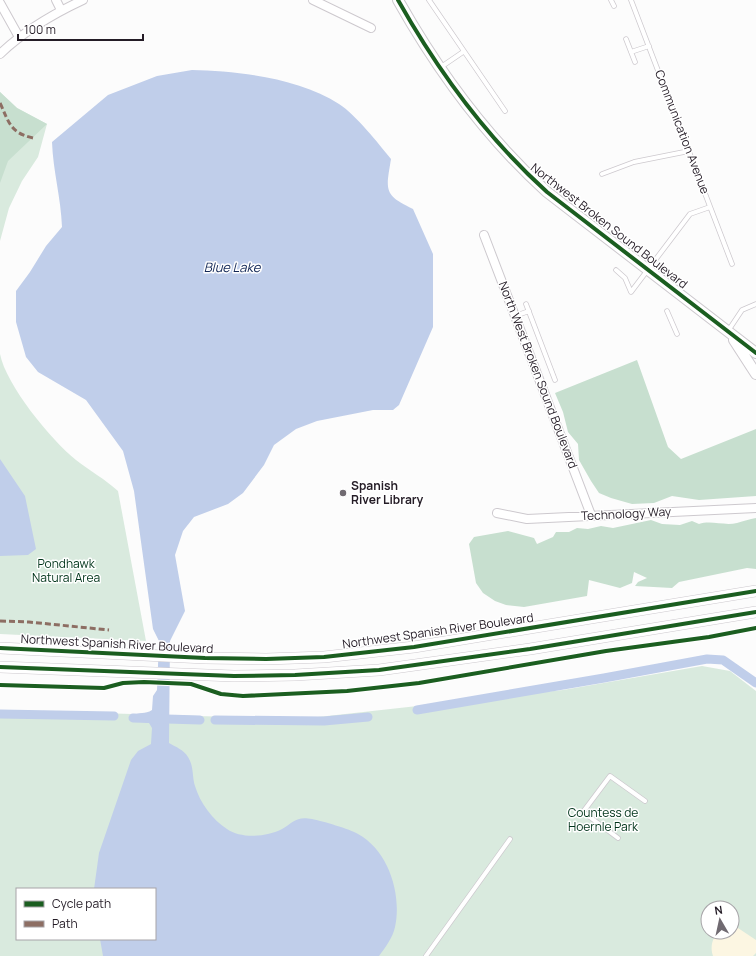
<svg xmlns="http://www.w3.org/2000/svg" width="756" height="956" font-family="Manrope,sans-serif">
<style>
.green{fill:#d9eade;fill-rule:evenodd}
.forest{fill:#c7dfcf}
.sand{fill:#fcf6e2}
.water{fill:#c0ceea}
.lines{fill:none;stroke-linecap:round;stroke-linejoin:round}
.canal{stroke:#c0ceea;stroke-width:9}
.service-casing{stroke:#cdc9ce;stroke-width:5.5}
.minor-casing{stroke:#cdc9ce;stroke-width:10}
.tertiary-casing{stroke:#cdc9ce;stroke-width:12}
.secondary-casing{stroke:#cdc9ce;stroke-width:12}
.service{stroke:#fff;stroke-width:4}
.minor{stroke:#fff;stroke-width:8}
.tertiary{stroke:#fff;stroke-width:10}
.secondary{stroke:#fff;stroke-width:11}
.quiet{stroke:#8d6e63;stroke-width:3;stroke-dasharray:6 3;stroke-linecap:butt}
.cycleway-casing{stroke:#fff;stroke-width:6}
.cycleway{stroke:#1b5e20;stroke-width:4}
.poi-dot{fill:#706a71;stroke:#fff;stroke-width:1.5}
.labels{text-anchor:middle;stroke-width:3;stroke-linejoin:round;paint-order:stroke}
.street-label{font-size:12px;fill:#241c26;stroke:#fff}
.poi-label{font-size:12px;font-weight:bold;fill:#241c26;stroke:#fff;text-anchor:start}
.park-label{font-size:12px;fill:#00341a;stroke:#fff}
.water-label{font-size:13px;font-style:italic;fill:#122756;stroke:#fff}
</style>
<rect width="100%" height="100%" fill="#fcfcfc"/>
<path class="green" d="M0,92L17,108L47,124L38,157L22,181L9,208L0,241Z
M0,354C6,385 51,440 76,460C90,471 105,479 118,491L146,641L0,634Z
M702,666L730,671L756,691V956H0V710L300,719L563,690ZM17,889H155V939H17ZM708,908H732V932H708Z"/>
<path class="forest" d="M0,92L17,108L47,124L8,161L0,183Z
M637,360L668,447L681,459L756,429V496L699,500L672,496L654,503L632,504L611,498L599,493L591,481L579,460L578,444L568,432L563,412L555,393Z
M756,518V569L747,568L679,582L672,588L635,586L638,582L647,578L634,572L632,583L620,588L589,580L587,596L524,607L506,605L495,601L483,593L476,583L469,544L474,537L508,531L534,538L537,544L553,537L556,532H569L577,528L588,529L601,526L613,528L651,520L662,524L680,525L692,521L699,524C711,520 724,526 737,523C744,521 749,519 756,518Z"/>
<path class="sand" d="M732,924L756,940V953L753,956H713C710,947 712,939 718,932H732Z"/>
<path class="water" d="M192,70C238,71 299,78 339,104C356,115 378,143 391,159C386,190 383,195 413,209L433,254V327L399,405L393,410H373L317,421L296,429L274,445L264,465L243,493L228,504L194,517L183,531L175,555L185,611L170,641L169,743C176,747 184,750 188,757C194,766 192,777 195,786C200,803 213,820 227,829C241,839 267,837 282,829C294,822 296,816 312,819C322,821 350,829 358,834C389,851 402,895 395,927C393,937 385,948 379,956H103L100,939H155V889H94L99,853L131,760L138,751L151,744L152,728L149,723L135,721L133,716C139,711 145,715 152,710L153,696L157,690L159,641L153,629L134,491L123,451L86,400L38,372L26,357L16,322V291L30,272L46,246L62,227C61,198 53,171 52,142L108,95L157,76Z
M0,459L25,496L36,549L28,555L0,556Z"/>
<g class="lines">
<path class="canal" d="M417,710L604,678L707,659L723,660L756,683
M0,714L114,716
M133,718L200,720
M215,720L324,721L368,717"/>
<g class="service-casing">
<path id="service" d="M429,0L505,111
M611,0L614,6
M631,0L732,264
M626,39L635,62
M631,52L649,46
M441,67L463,52
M602,174L634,162L689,151
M616,270L625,278L631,292L690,214L710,207
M526,304L555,380
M667,311L677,334
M515,316L529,311
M728,331L742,310L756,304
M618,838L583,812L610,776L645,801
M426,956L510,839"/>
</g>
<g class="minor-casing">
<path id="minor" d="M56,0L61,10
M313,0L371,28
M0,3L19,37
M0,54C24,31 53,14 83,0
M484,235L591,515
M497,513L527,519L756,508"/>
</g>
<g class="tertiary-casing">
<path id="tertiary" d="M398,0C438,71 487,138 547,192L756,353
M734,340L756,374"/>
</g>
<g class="secondary-casing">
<path id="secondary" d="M0,648L205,658L266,659L324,657L414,647L756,591
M0,667L234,676L295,675L379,670L530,649L756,612"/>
</g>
<use href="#service" class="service"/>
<use href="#minor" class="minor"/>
<use href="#tertiary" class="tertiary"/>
<use href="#secondary" class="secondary"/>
<path class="quiet" d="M0,103C9,122 10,133 33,138
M0,621L29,622L109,630"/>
<g class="cycleway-casing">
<path id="cycleway" d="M398,0C438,71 487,138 547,192L756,353
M0,648L205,658L266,659L324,657L414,647L756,591
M0,667L234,676L295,675L379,670L530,649L756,612
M0,685L104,688L123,683L144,682L191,684L221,694L243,696L347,691L419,683L606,651L709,637L756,628"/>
</g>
<use href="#cycleway" class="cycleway"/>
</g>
<circle class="poi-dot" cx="343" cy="493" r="4"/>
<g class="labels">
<g class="street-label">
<text transform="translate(682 132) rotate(69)" y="4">Communication Avenue</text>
<text transform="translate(609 226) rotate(38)" y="4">Northwest Broken Sound Boulevard</text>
<text transform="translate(538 375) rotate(69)" y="4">North West Broken Sound Boulevard</text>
<text transform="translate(626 514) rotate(-3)" y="4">Technology Way</text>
<text transform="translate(438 631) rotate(-8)" y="4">Northwest Spanish River Boulevard</text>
<text transform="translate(117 644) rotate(3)" y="4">Northwest Spanish River Boulevard</text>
</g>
<g class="poi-label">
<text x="351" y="490">Spanish<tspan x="351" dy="14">River Library</tspan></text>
</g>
<g class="park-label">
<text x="66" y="568">Pondhawk<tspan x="66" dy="14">Natural Area</tspan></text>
<text x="603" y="817">Countess de<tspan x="603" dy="14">Hoernle Park</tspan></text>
</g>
<g class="water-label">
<text x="232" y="272">Blue Lake</text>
</g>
</g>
<rect x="16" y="888" width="140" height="52" fill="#ffffff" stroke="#a7a4a8"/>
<rect x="24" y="901" width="20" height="6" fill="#1b5e20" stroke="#a7a4a8"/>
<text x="52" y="908" font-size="12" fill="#241c26">Cycle path</text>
<rect x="24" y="921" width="20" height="6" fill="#8d6e63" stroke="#a7a4a8"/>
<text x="52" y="928" font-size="12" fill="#241c26">Path</text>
<g transform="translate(720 920) rotate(351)"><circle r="19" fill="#ffffff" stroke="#a7a4a8"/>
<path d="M0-3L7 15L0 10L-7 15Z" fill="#706a71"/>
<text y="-6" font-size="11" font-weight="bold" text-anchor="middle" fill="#241c26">N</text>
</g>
<path d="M18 34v6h125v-6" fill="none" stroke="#241c26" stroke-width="2"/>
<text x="24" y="34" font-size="12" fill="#241c26" stroke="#ffffff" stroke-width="3" paint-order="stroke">100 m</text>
</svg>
